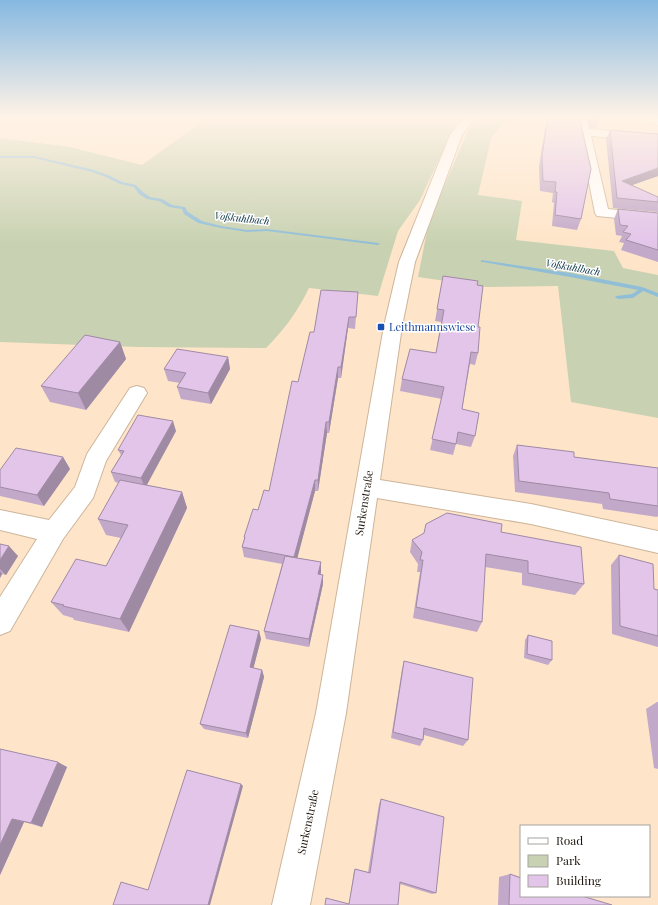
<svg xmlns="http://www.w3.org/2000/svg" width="658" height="905" font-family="'Playfair Display',serif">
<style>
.green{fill:#c8d2b2}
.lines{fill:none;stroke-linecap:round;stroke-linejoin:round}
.stream{fill:#91bed7;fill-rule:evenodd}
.minor-casing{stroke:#cdb59a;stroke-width:2}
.minor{fill:#fff;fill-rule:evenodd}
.wall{fill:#c3a9c9}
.shaded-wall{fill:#9f8aa4}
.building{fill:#e3c5ea;stroke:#9f8aa4}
.transit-dot{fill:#1a4fb4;stroke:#fff;stroke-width:1.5}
.labels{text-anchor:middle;stroke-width:3;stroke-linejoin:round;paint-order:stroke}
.far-water-label{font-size:10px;font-style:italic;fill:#0c3446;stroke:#fff}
.transit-label{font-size:11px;fill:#164399;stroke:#fff;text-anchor:start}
.street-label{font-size:11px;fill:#20180e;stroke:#fff}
</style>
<rect width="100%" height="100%" fill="#fee5c9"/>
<path class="green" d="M210,116H459L420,200L398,231L378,296L309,288C298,311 284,330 266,348L138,347L0,342V138L70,147L142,165Z
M490,116H519L499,128L491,139L478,195L522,201L516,240L614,251L623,268L658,275V418L571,402L558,286L487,287L418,277L429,221L471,124Z"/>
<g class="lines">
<path class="stream" d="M0,156H34L94,170L108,175L122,182L136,185L143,192L150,197L162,199L172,205L185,207L188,212L202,221L221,226L247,230L267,229L378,243L380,244L378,245L267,231L247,232L221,228L198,223L184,214L182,209L169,207L159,201L147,199L139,194L134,187L120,184L106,177L92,172L34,158H0Z
M481,260L570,273L642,287L658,293V297L643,291L633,298L618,299L615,297L616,296L632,294L638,290L570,277L483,262H481Z"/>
<g class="minor-casing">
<path id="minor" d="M468,116H480L469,125L462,135L415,262L402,326L380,480L531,504L658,531V553L531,524L377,498L346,713L310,905H272L316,713L384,326L399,262L450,135L461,121Z
M576,116H586L589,129L650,135L658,134V140L650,141L591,136L608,209L658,214V222L597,216L595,213Z
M641,116H654L658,118V125L642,118Z
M137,386L144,388L147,393L106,461L93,498L63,539L10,631L0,635V597L37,539L0,530V510L49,520L75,487L87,454L130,388Z"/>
</g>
<use href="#minor" class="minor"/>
</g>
<path class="wall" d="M547,116H579L581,219L577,230L552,226L554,203L552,202L553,193L540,191L539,166Z
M587,116H601L597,128H590Z
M610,130L658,176L632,185L658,197V212L613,208L606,139Z
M618,209L658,213V262L621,250L624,243L619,242L622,236L616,235L614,219Z
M443,276L477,285L478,327V353L475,365L470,364L462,409L475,436L471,447L456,444L453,455L430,450L442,399L400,391L402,379L436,353L441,322L435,321Z
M357,304L355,329L348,328L341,378H338L329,433H327L318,491H315L297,558L321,562L320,574L323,575V584L309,647L266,639L264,631L282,564L244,557L242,547L244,540V537L258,510L269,491L298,382L314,332Z
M120,342L126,359L86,410L50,402L41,386Z
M228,357L230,369L211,404L181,399L177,387L180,383L168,381L164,369Z
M176,431L147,485L182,492L187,508L129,632L74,620L73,618L63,615L51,602L106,566L121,538L106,535L98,519L119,483L115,482L111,472L121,455L118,450Z
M517,445L574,457L658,468V516L657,517L603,509L602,504L515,492L513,456Z
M63,457L70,469L44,506L0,496V470Z
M426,524L501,532L584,584L575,595L522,585V573L485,567L482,622L477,632L413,618L420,572H417L418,564L410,552L412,540L424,534Z
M0,544L18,556L6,575L2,574L0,578Z
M619,555L654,589L658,590V647L612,634L611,565Z
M259,631L261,639L253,668L262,670L264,677L248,738L204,729L200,724Z
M528,635L552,660L548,665L524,658L525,640Z
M404,661L468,740L463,746L424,735L423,740L420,746L391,738L402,669Z
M657,702H658V769L654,768L646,709Z
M0,749L67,767L42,827L24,822L0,875Z
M381,799L436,893L432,894L400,884L398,905H325L349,904L354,871L355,869L368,872L379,804Z
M510,874L612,905H498L499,877Z"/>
<path class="shaded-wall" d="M658,168V176L618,190L622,181Z
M349,317L348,328L341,378V367Z
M120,342L126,359L86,410L78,393Z
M228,357L230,369L211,404L208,393Z
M338,367V378L329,433V422Z
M173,421L176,431L145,488L141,478Z
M326,422L327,433L318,491V480Z
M63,457L70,469L44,506L37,495Z
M315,480V491L295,567L294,557Z
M182,492L187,508L129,632L120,619Z
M9,546L18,556L6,575L0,569V560Z
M321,562V572L319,583L318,574Z
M0,571L2,574L0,578Z
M323,575V584L309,647V639Z
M259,631L261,639L252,674L250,667Z
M262,670L264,677L248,738L246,733Z
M58,762L67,767L42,827L31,823Z
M241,784L243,786L210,905H208Z
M12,819L24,822L0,875V845Z"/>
<path class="building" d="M548,116H579L591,169L581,219L555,215L557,192H555L556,182L543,181L542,156Z
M593,116H601L600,119L593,118Z
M610,130L658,134V168L622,181L658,197V202L617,198Z
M618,209L658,213V250L626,240L631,234L623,232L628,226L620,225Z
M443,276L478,281L477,285L483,286L478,327H480L478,353L471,352L462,409L479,413L475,436L458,432L456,444L432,439L444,387L402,379L410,349L436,353L444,310L437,309Z
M321,290L358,292L356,317H349L341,367H338L329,422H326L318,480H315L294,557L242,547L245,537H244L253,509L258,510L264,490L269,491L292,381L298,382L310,332H314Z
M85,335L120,342L78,393L41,386Z
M177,349L228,357L208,393L177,387L186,373L164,369Z
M138,415L173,421L141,478L111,472L124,451L118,450Z
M517,445L574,452V457L658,468V506L610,499L609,493L519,481Z
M16,448L63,457L37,495L0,487V470Z
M120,480L182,492L120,619L63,606L64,605L51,602L76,559L106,566L128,525L98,519Z
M447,513L502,524L501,532L581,547L584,584L528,573V561L486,554L482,622L416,607L423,560H420L422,552L412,540L424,533L426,524Z
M0,544L9,546L0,560Z
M619,555L653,564L654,589L658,590V636L620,626Z
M285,556L321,562L318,574L323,575L309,639L264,631Z
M230,625L259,631L250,667L262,670L246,733L200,724Z
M528,635L552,641V660L527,654Z
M404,661L473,678L468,740L424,728L423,740L393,732Z
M0,749L58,762L31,823L12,819L0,845Z
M187,770L241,784L208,905H113L121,882L148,890Z
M381,799L444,817L436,893L400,882L398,905H325L326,898L349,904L355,869L370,873Z
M510,874L521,878V896H582L612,905H509Z"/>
<linearGradient id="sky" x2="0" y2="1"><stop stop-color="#85b8e1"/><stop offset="0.48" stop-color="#fff3e7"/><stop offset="1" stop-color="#fff3e7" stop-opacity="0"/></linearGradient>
<rect width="658" height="243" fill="url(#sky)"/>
<rect class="transit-dot" x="377" y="323" width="8" height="8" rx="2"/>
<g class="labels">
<g class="far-water-label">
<text transform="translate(242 218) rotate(6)" y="4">Voßkuhlbach</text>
<text transform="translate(573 267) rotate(10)" y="4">Voßkuhlbach</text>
</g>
<g class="transit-label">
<text x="389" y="331">Leithmannswiese</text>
</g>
<g class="street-label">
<text transform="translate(364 503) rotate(-81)" y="4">Surkenstraße</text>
<text transform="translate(308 822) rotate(-78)" y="4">Surkenstraße</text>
</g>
</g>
<rect x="520" y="825" width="130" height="72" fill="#ffffff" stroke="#a6a39f"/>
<rect x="528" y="838" width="20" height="6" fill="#ffffff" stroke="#a6a39f"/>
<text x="556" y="845" font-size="12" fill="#20180e">Road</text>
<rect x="528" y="855" width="20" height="12" fill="#c8d2b2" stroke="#a6a39f"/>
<text x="556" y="865" font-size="12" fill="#20180e">Park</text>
<rect x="528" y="875" width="20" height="12" fill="#e3c5ea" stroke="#a6a39f"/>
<text x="556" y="885" font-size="12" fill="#20180e">Building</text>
</svg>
